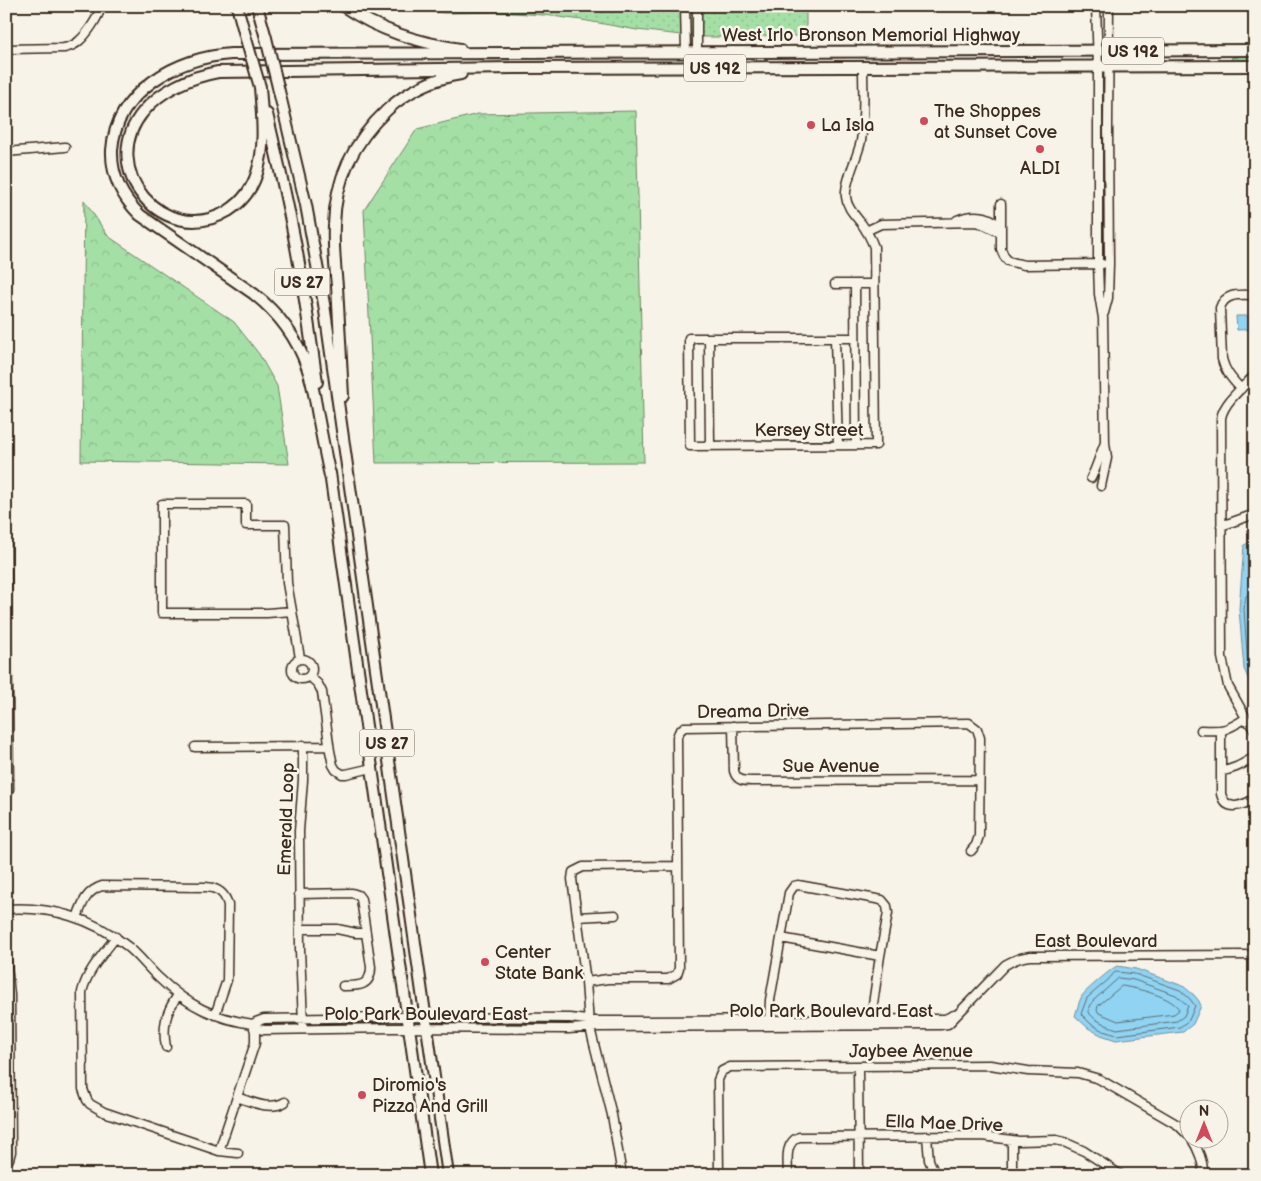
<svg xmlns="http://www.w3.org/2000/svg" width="1261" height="1181" font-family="'Balsamiq Sans',sans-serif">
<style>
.grass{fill:url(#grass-dots);stroke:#708562}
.forest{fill:url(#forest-crowns);stroke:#708562}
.water{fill:#90d3f2;stroke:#6e8f9d}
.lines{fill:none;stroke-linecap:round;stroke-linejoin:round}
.shore{stroke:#5d6e73;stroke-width:1}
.minor-casing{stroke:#3b2a1e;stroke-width:11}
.highway-casing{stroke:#3b2a1e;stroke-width:14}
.minor{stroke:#f7f3e8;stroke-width:8}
.highway{stroke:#f7f3e8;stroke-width:10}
.highway-bridge-casing{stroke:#3b2a1e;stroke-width:14;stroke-linecap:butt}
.highway-bridge{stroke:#f7f3e8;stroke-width:10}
.poi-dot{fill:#d1495b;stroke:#f7f3e8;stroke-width:2}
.labels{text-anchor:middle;stroke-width:5;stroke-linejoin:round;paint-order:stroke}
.shield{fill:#f7f3e8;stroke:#73665b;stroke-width:1}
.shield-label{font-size:16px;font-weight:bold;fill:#3b2a1e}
.street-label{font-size:18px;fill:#3b2a1e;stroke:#f7f3e8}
.poi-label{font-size:18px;fill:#3b2a1e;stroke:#f7f3e8;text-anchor:start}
</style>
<defs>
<pattern id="grass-dots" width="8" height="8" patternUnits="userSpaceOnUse" patternTransform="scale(1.25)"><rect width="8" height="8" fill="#a4e0a6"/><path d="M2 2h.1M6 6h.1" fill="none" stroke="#8ec08e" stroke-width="1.8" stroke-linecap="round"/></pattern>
<pattern id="forest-crowns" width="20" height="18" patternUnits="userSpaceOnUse" patternTransform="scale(1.25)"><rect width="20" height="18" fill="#a4e0a6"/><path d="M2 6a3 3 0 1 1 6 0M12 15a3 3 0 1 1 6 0" fill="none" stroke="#8ec08e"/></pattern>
</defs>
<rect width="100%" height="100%" fill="#f7f3e8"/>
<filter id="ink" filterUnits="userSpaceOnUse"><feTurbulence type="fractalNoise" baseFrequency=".02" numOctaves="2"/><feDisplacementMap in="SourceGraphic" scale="10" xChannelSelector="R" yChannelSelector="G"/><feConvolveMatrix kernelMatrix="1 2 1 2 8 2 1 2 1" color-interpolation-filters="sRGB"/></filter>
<g filter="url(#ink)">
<path class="grass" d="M397,6H806V39L787,34L750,37H699L637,30L582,20L544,15L497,12L445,13L409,10Z
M1242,56H1255V61H1233L1231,58Z"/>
<path class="forest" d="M636,111L644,462L376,463L364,210L417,129L478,114Z
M84,200L108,236L234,322L259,354L277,386L289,464L81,461Z"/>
<path class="water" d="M1236,316H1255V329L1237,330Z
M1255,540V557L1253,561L1252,586V635L1255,651V694L1244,669L1239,609L1244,545Z
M1117,966L1136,969L1183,986L1194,995L1199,1001L1201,1006L1193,1024L1183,1032L1116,1040L1101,1035L1088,1028L1075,1016C1077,1010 1079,1001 1082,996C1085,991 1112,968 1117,966Z"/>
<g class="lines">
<path class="shore" d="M1255,597L1248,595L1246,596L1244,609L1248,667L1255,682
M1255,604L1251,605V609L1255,666
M1117,972L1135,974L1180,990L1190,999L1195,1006L1189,1020L1180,1027L1117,1035L1103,1031L1091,1024L1081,1014L1087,998L1108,980L1114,973Z
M1119,978L1134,980L1176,995L1188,1006L1184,1016L1177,1021L1117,1029L1106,1025L1095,1019L1088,1012L1092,1002Z
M1122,986C1136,988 1174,997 1179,1010L1174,1014L1118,1021L1099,1013L1097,1010L1098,1006Z"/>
<g class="minor-casing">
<path id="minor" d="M685,6L686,52
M697,6V52
M1096,6L1098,66V264L1099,294L1103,318L1105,443L1107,458L1101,486
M6,49L64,48C69,47 75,45 79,41C87,34 99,17 101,6
M6,152L65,147
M1001,204V249L1004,256L1008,261L1024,265L1102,264
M957,220C971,214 994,213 1000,231
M866,231L881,224L977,222C986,225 992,229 1000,232
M835,284H874
M855,284L856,445
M1104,313L1108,298L1109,264L1108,125L1109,6
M709,338L710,446
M835,338L838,445
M855,338H689L690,446L876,445L874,247C871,239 867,231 861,223C855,215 847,208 846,197C844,183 858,156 861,141C865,117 863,92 863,67
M1255,375C1243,387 1224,402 1221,418L1222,657L1228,686L1246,718L1255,731
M1241,389C1233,380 1225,372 1222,359L1220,308C1225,292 1241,295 1255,295
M1091,478C1097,467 1100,454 1105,443
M6,510L9,789L6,797
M1221,526L1255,514
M292,611L287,583L285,525H246V504H162V613H267L292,611L300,658
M292 669a10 10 0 1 1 20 0a10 10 0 1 1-20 0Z
M309,676L318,684L322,692L330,751L333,765L336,770L342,774H346L372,768
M733,726L734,771C737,782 745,781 755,781L979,780
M1201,730C1224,731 1226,731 1246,718
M1221,731V794C1226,813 1243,805 1255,799
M195,747L329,746
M1221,771C1234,770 1244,763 1255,757
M299,894L352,893L358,895L361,899L371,967C371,987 358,986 343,986
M6,909C50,906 93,918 127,946C139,955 148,968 159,978C187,1005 215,1019 253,1024L256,1022L264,1019L394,1017L570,1018L595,1021H642L937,1019H945L954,1015
M577,917L615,915
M77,918C82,904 86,891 102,886L206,887C218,888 225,893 228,905L227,980L215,1015
M300,929H337L356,933H366
M116,937C103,954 87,971 82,992L83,1089L87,1100L90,1104L104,1112L219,1151L238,1153
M781,938L880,956
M6,955L10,995L11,1152L9,1159L6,1163
M586,982L608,979H668L677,974L679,968L677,737L679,732L684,727L969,723L977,729L980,738L979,836L976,845L971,851
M303,1023L300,950L299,831L303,780V745
M253,1024L259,1029L264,1030L394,1028L568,1029L599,1027L940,1025L948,1024L952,1020L1005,965C1013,960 1021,957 1030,956L1255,955
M769,1024L770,1000L789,893L794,886L798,885L882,900L887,906L888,913L880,956L872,1011L871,1024
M166,1047C162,1026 166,1012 178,995
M858,1066L859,1175
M237,1097C252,1102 270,1111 285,1102
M927,1136L929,1160L934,1172
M1191,1138C1198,1148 1204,1163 1203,1175
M1012,1140V1175
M219,1151L255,1043V1032L253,1024
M622,1175L612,1115L589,1024L586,982L572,879L573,872L583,867L678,866
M719,1175L718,1080L722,1071L730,1067L990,1065L1028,1071L1078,1073L1099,1079L1178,1125L1188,1135
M788,1175C788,1161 784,1143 799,1137L983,1136L1019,1141L1056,1140L1064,1142L1084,1151L1121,1175"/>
</g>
<g class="highway-casing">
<path id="highway" d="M237,6L246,39
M257,6L266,38
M343,6C380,31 416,42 460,49
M694,64C707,58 725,66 733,52
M260,87C262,115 266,145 257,173C252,189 242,202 228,211C164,249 96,169 143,112C161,90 190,77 218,72L514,68L1255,66
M278,87L306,205L324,304L448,1175
M267,114C277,157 287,199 295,242C304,288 310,335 317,382
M343,396C341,359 339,323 337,286C335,266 333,245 334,225C335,180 354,141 387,110C406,92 434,78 461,74
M330,473L430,1175
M331,480C326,459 322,437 318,416C315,400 313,383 307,367C297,338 278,313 254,294L140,215C122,197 111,176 112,150C116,91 178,57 231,54L1255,50"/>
</g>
<use href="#minor" class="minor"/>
<use href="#highway" class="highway"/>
<g class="highway-bridge-casing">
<path id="highway-bridge" d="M266,38L278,87
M246,39L260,87"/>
</g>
<use href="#highway-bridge" class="highway-bridge"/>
</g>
</g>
<g class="poi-dot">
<circle cx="924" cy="121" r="5"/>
<circle cx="811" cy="125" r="5"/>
<circle cx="1040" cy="149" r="5"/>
<circle cx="485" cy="962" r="5"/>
<circle cx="362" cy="1095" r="5"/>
</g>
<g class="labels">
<g class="shield">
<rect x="1102" y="37.5" width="62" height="27" rx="4"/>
<rect x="684" y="54.5" width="62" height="27" rx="4"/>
<rect x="274.5" y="268.5" width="55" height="27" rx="4"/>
<rect x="359.5" y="729.5" width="55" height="27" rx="4"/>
</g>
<g class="shield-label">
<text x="1133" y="57">US 192</text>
<text x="715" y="74">US 192</text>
<text x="302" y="288">US 27</text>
<text x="387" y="749">US 27</text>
</g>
<g class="street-label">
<text x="871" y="41">West Irlo Bronson Memorial Highway</text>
<text x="809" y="436">Kersey Street</text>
<text transform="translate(753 711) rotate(-1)" y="6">Dreama Drive</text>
<text x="831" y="772">Sue Avenue</text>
<text transform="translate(286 819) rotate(-88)" y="6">Emerald Loop</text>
<text x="1096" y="947">East Boulevard</text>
<text x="831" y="1017">Polo Park Boulevard East</text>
<text x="426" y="1020">Polo Park Boulevard East</text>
<text x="911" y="1057">Jaybee Avenue</text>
<text transform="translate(944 1123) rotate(2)" y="6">Ella Mae Drive</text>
</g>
<g class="poi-label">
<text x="934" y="117">The Shoppes<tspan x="934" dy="21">at Sunset Cove</tspan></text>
<text x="821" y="131">La Isla</text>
<text x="1040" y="174" text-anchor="middle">ALDI</text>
<text x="495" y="958">Center<tspan x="495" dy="21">State Bank</tspan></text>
<text x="372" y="1091">Diromio's<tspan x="372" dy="21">Pizza And Grill</tspan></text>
</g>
</g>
<rect width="1261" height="1181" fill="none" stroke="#f7f3e8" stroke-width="25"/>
<rect x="12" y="12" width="1236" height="1156" fill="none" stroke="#3b2a1e" stroke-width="2" filter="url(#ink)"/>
<g transform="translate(1204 1124)"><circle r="24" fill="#f7f3e8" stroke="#aca397"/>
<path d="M0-4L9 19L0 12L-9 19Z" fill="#d1495b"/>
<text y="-8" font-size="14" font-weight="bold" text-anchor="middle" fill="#3b2a1e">N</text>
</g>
</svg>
